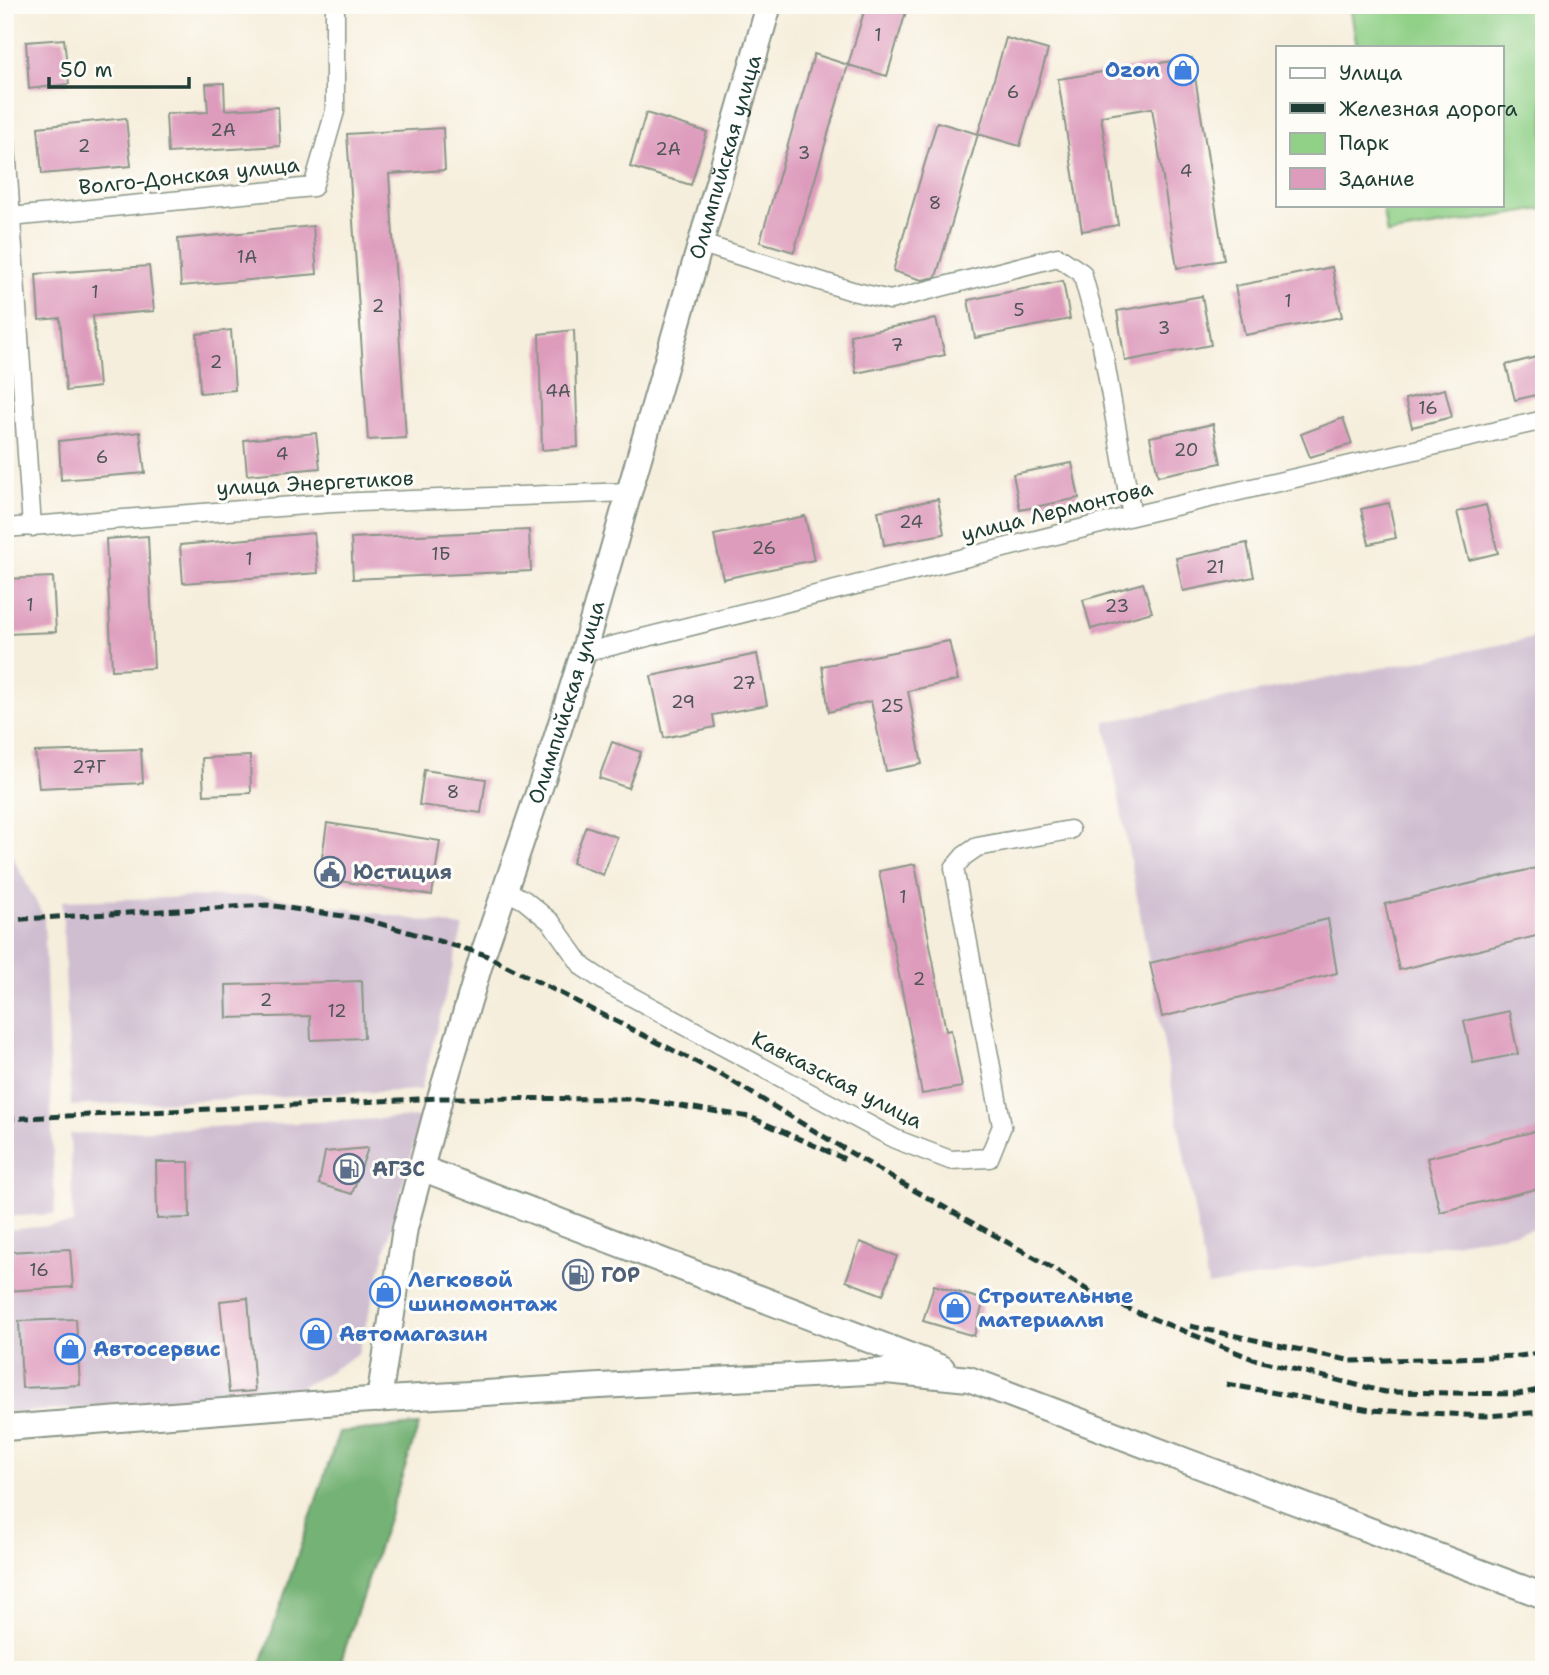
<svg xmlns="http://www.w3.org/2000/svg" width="1549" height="1675" font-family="'Shantell Sans',sans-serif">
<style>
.industrial{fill:#cfbdd0}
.green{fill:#90d087;stroke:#58865e;stroke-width:2}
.forest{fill:#74b274;stroke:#4a7854;stroke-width:2}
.building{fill:#de9cbd}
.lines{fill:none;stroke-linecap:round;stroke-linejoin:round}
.street-casing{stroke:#8a9688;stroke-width:21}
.secondary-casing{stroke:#8a9688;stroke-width:28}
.street{stroke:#fff;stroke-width:18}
.secondary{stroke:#fff;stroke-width:24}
.rail{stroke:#1f3d34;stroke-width:5;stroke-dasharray:10 5;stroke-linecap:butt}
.labels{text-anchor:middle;stroke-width:6;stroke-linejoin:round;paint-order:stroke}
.number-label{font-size:18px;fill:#4f5556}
.shop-label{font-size:21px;font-weight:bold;fill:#366cbe;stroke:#fdfcf7;text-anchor:start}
.street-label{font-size:21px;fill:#1f3d34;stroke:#fdfcf7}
.service-label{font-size:21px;font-weight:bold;fill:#4e5e75;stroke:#fdfcf7;text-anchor:start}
</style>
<rect width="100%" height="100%" fill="#fdfcf7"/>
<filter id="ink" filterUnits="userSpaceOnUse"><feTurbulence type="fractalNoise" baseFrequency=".0143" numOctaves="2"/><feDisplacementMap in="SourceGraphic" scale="14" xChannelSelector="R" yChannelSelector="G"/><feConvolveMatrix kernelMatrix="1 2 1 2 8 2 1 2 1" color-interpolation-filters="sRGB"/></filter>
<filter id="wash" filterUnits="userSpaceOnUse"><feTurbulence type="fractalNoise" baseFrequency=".00686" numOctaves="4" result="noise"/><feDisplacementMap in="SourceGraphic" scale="28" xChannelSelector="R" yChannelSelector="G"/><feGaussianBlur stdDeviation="1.57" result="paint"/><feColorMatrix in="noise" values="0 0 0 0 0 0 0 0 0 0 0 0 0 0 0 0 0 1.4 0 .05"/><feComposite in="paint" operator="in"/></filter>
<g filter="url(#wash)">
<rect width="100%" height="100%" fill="#f6eedc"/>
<path class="industrial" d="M1544,636V1227L1208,1286L1105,722Z
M5,843L44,917L55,1214L5,1217Z
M261,895L463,927L421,1090L71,1106L62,901Z
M421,1117L358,1354L319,1378L281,1396L5,1413V1230L73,1224L70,1134Z"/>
<path class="green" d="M1350,5H1544V209L1387,234L1382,205H1502V47H1357Z"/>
<path class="forest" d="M419,1425L338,1670H259L339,1432Z"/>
<g id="blocks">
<path class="building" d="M866,5H908L887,76L848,65Z
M1006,38L1048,50L1020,146L978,134Z
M64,39L69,84L29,89L26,42Z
M814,54L848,65L794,252L760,242Z
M1192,58L1224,260L1177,268L1152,108L1101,116L1118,225L1082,231L1058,79Z
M224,83L225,110L278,107L280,146L168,153L166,114L208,112L206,84Z
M646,113L707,132L691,185L630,167Z
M126,118L131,166L42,174L38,127Z
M937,122L978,134L936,277L922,280L893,271Z
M443,128L445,170L389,174L406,438L368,440L347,134Z
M313,226L317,274L181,286L178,239Z
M149,266L154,311L93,316L99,387L66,391L60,318L39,320L36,274Z
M1332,267L1342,317L1245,335L1235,286Z
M1063,281L1070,319L975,338L968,300Z
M1202,296L1211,345L1125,361L1117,311Z
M936,319L945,355L856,373L850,335Z
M231,330L235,390L200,393L197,334Z
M574,330L578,447L542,450L539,334Z
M1544,355V393L1515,400L1506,365Z
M1445,389L1452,417L1412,427L1405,399Z
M1343,418L1352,444L1310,457L1301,434Z
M1213,424L1221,463L1158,476L1150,437Z
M140,432L145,473L61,480L59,441Z
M316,433L320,468L247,475L244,440Z
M1072,463L1079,498L1020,510L1013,474Z
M938,499L944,534L884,545L878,511Z
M1389,503L1396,538L1369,544L1361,509Z
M1486,505L1498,553L1469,560L1457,512Z
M805,516L814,560L723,579L714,535Z
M529,530L531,571L353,579L351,538Z
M314,533L318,573L183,583L180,545Z
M148,536L154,668L112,670L106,539Z
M1247,543L1254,577L1183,591L1176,558Z
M53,577L56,632L5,634V579Z
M1143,583L1152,612L1091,629L1083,600Z
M949,641L958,680L908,691L922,764L886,771L871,701L829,712L822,666Z
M757,654L767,705L713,715L715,727L664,738L651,676Z
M612,742L641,752L628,788L599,778Z
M141,749L143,783L39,788L35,752Z
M250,756L251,793L204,795L202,758Z
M424,770L486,779L481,813L419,805Z
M327,823L440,841L432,895L319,878Z
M586,826L617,837L603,875L572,863Z
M915,864L946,1031L951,1030L962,1087L922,1094L879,871Z
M1544,866V934L1399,970L1385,904Z
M1328,919L1337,973L1162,1017L1150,963Z
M362,981L364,1038L311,1040L310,1016L227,1018L226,985Z
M1509,1011L1518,1054L1473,1063L1464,1021Z
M1544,1129V1187L1440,1212L1427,1158Z
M368,1148L352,1194L319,1184L325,1152Z
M156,1162H189L190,1218L157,1219Z
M860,1242L897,1256L883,1295L846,1281Z
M70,1249L73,1287L5,1291V1252Z
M934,1285L984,1300L974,1336L923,1321Z
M248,1298L255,1391L229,1393L220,1301Z
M76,1319L80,1385L22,1388L19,1321Z"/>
</g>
</g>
<g filter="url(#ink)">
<use href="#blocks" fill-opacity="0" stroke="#8a9688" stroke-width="2"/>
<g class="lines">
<g class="street-casing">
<path id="street" d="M5,131L32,527
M11,217L313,187L335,111V5
M702,244L852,291L890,300L1058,257L1082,273L1102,345L1132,516
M5,528L332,503L629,492
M583,653L1132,516L1544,420
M505,890L524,900L551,922L583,967L610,985L895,1139L950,1160L989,1158L1002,1126L954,868L964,856L977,847L1070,830"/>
</g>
<g class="secondary-casing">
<g id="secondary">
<path d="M421,1168L942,1368"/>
<path id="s1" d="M379,1400L405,1228L440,1098L483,954L549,761L583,653L769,5"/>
<path d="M5,1428L338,1402L600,1386L886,1371L969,1379L1544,1596"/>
</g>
</g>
<use href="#street" class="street"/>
<use href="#secondary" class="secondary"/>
<path class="rail" d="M5,920L267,905L364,919L483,954L720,1074L901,1183L1039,1260L1097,1296L1253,1359L1385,1392L1518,1394L1544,1389
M5,1119L440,1098L637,1099L750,1117L845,1159
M1190,1326L1352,1361L1520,1356L1544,1352
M1226,1384L1370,1410L1485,1416L1544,1412"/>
</g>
</g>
<defs>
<g id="shop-ring" transform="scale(1.575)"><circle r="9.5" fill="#fdfcf7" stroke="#3f7fe0" stroke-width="1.5"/><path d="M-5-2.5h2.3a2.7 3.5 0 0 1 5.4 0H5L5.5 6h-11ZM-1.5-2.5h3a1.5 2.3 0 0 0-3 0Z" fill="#3f7fe0"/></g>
<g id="civic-ring" transform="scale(1.575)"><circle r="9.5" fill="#fdfcf7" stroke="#5c6f8a" stroke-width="1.5"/><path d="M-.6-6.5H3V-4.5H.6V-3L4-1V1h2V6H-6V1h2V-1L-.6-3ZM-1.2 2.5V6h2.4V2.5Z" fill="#5c6f8a"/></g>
<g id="fuel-ring" transform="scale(1.575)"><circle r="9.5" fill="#fdfcf7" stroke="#5c6f8a" stroke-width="1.5"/><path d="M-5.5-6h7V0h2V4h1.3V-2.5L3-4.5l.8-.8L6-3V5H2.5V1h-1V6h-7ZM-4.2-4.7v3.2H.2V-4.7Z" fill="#5c6f8a"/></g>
</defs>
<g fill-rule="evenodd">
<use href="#shop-ring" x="1183" y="70"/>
<use href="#civic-ring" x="330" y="872"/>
<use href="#fuel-ring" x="349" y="1169"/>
<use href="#fuel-ring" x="578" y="1275"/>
<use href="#shop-ring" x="385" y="1292"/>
<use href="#shop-ring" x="955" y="1308"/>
<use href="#shop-ring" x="316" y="1334"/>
<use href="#shop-ring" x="70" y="1349"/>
</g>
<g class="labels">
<g class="number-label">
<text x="878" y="41">1</text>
<text x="1013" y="98">6</text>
<text x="223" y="136">2А</text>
<text x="84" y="152">2</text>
<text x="668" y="155">2А</text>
<text x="804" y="159">3</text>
<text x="1186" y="177">4</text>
<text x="935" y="209">8</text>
<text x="247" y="263">1А</text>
<text x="95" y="298">1</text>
<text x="1288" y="307">1</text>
<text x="378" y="312">2</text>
<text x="1019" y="316">5</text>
<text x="1164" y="334">3</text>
<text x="897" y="351">7</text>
<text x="216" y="368">2</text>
<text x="558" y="397">4А</text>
<text x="1428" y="414">16</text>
<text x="1186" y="456">20</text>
<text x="282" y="460">4</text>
<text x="102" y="463">6</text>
<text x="911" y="528">24</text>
<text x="764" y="554">26</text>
<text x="441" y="560">1Б</text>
<text x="249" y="565">1</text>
<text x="1215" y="573">21</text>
<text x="30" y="611">1</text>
<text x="1117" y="612">23</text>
<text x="744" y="689">27</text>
<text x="683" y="708">29</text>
<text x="892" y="712">25</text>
<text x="89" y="773">27Г</text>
<text x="453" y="798">8</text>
<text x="903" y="903">1</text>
<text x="919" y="985">2</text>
<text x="266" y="1006">2</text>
<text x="337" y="1017">12</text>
<text x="39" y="1276">16</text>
</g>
<g class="shop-label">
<text x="1160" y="77" text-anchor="end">Ozon</text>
<text x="408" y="1287">Легковой<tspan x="408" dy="24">шиномонтаж</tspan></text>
<text x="978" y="1303">Строительные<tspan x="978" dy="24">материалы</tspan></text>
<text x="339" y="1341">Автомагазин</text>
<text x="93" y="1356">Автосервис</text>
</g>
<g class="street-label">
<text dy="7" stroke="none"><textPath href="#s1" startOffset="1292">Олимпийская улица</textPath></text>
<text transform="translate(189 176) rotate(-6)" y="7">Волго-Донская улица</text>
<text transform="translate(315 483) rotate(-3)" y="7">улица Энергетиков</text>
<text transform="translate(1057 511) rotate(-14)" y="7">улица Лермонтова</text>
<text dy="7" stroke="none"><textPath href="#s1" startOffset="724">Олимпийская улица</textPath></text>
<text transform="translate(837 1080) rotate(27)" y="7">Кавказская улица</text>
</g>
<g class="service-label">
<text x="353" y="879">Юстиция</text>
<text x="372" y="1176">АГЗС</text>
<text x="601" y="1282">ГОР</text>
</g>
</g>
<rect width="1549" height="1675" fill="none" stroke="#fdfcf7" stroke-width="28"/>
<rect x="1276" y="46" width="228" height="161" fill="#fdfcf7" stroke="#a4b0a9" stroke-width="2"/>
<rect x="1290" y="68" width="35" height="10" fill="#ffffff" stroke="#a4b0a9" stroke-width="2"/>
<text x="1339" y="80" font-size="21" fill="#1f3d34">Улица</text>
<rect x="1290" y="103" width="35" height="10" fill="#1f3d34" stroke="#a4b0a9" stroke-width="2"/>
<text x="1339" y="116" font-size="21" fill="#1f3d34">Железная дорога</text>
<rect x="1290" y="133" width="35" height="21" fill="#90d087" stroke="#a4b0a9" stroke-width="2"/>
<text x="1339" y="150" font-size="21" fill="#1f3d34">Парк</text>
<rect x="1290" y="168" width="35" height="21" fill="#de9cbd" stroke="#a4b0a9" stroke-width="2"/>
<text x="1339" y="186" font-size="21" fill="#1f3d34">Здание</text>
<path d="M49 77v10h140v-10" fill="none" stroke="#1f3d34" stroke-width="3.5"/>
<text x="60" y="77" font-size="21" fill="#1f3d34" stroke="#fdfcf7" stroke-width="5" paint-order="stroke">50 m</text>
</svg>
